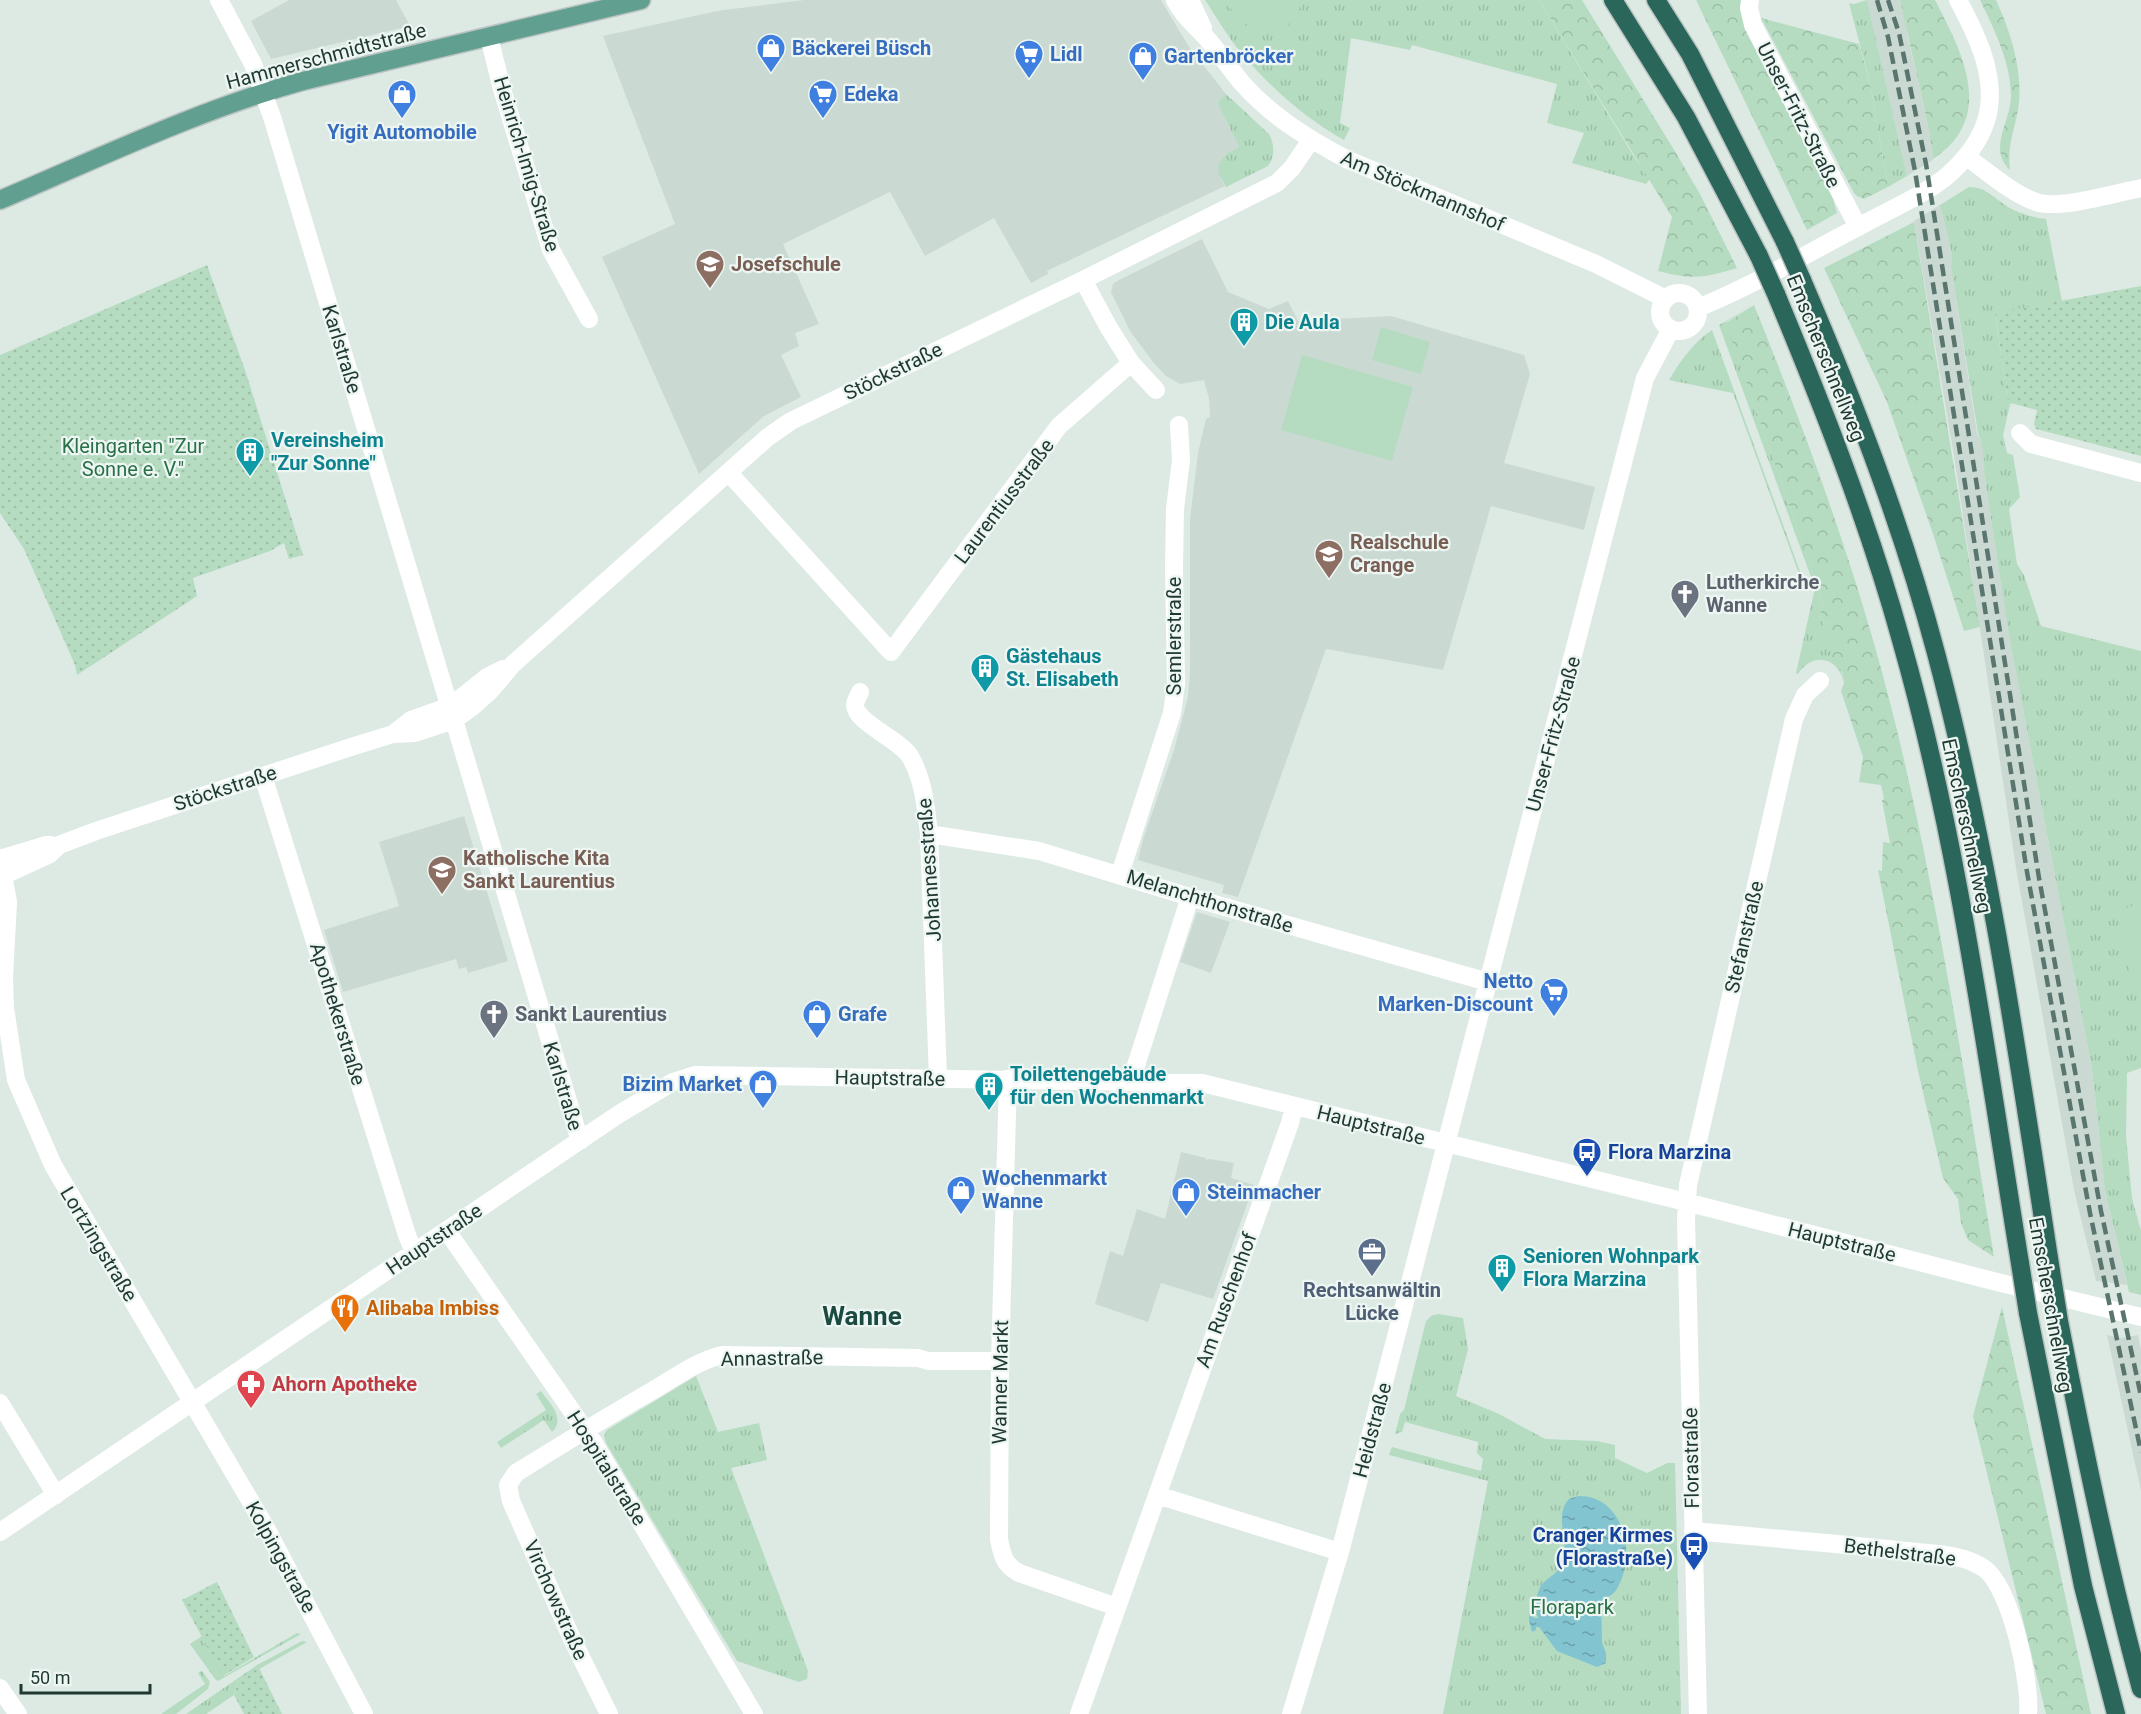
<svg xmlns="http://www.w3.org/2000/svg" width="2141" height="1714" font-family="Roboto,sans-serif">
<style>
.built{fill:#cbd9d3}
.grass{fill:url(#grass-tufts)}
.forest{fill:url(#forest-crowns)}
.garden{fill:url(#garden-dots)}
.pitch{fill:#b5dcc0}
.water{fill:url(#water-ripples)}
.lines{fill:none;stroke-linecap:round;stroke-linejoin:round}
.major-casing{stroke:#bcc4c2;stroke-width:21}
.highway-casing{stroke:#bcc4c2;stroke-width:21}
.minor{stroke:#fff;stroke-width:18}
.major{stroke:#61a091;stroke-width:18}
.highway{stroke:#2a665a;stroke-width:18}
.rail{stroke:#59756e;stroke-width:4.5;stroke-dasharray:12 6;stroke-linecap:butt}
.highway-bridge-casing{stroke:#bcc4c2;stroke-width:21;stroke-linecap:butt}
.highway-bridge{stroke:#2a665a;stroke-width:18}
.labels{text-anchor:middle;stroke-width:4.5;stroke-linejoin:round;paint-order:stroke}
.shop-label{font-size:20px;font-weight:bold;fill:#366cbe;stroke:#edf6f2;text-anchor:start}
.street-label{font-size:20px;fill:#1f3932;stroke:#edf6f2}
.education-label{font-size:20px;font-weight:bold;fill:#785e54;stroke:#edf6f2;text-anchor:start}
.culture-label{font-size:20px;font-weight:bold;fill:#0d838f;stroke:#edf6f2;text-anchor:start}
.park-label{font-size:20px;fill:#287045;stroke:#edf6f2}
.worship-label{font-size:20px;font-weight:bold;fill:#5b616d;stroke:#edf6f2;text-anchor:start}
.transit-label{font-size:20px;font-weight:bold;fill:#164399;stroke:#edf6f2;text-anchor:start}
.service-label{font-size:20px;font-weight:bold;fill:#4e5e75;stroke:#edf6f2}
.food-label{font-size:20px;font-weight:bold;fill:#c56008;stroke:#edf6f2;text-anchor:start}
.health-label{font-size:20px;font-weight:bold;fill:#be3a42;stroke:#edf6f2;text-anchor:start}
.district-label{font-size:26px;font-weight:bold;fill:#1b4b40;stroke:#edf6f2}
</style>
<defs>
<pattern id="grass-tufts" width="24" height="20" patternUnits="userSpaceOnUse" patternTransform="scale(1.5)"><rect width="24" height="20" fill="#b5dcc0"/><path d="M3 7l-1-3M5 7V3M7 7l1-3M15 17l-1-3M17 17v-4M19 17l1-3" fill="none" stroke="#9bbea5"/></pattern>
<pattern id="forest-crowns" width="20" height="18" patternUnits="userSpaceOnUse" patternTransform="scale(1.5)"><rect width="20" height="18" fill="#b5dcc0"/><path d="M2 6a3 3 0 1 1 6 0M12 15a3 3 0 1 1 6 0" fill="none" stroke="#9bbea5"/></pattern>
<pattern id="garden-dots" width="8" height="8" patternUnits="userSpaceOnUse" patternTransform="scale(1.5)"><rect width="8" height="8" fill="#b5dcc0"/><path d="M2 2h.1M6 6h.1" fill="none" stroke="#9bbea5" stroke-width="1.8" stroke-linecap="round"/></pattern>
<pattern id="water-ripples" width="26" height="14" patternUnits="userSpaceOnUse" patternTransform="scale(1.5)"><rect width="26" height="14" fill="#83c4d1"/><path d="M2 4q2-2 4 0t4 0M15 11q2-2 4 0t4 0" fill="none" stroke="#6ba0aa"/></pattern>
</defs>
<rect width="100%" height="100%" fill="#ddeae4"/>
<path class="built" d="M289,0H396L410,26L271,59L251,21Z
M804,0H1161L1189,47L1226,94L1217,102L1239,147L1227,153L1221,163V179L1225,186L1047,271L1048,274L1031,283L994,218L925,256L890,192L783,244L819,324L795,333L799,346L781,355L801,397L764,416L699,474L602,257L675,224L603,36L717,11Z
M1867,0H1900L1907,24V34L1929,130L1933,160L1907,176Z
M1940,205L1952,254L1951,267L1977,433L1982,444L1985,461L1984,473L2009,636L2092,1069L2105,1190L2127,1285L2096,1281L2074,1190L2016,868L1954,456L1914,221Z
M1202,239L1228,292L1269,309L1288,301L1298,321L1391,316L1524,355L1530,374L1504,463L1595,487L1584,530L1491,506L1443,670L1326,649L1238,897L1222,893L1224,885L1138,860L1143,839L1174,750L1188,697L1190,671V519L1198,453L1206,419L1210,417L1209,399L1204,380L1180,384L1166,376L1153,362L1130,331L1111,292L1113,284L1117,281Z
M464,816L508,961L468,973L466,967L459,969L456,959L343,992L324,930L399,906L379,842Z
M1197,912L1230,922L1211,973L1180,962Z
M1181,1152L1206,1158V1160L1210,1159L1234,1163L1231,1178L1254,1185L1213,1299L1161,1283L1148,1322L1095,1304L1110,1251L1123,1256L1137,1209L1165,1219Z
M2107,1335L2121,1338L2138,1335L2141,1350V1491Z"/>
<path class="grass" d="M1205,0H1539L1633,155L1650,179L1646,184L1572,163L1584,133L1547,123L1557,84L1412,45L1410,50L1351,38L1340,123L1350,128L1344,140C1305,118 1271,88 1242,54C1228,37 1217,18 1205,0Z
M1867,0L1907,176L1888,187L1870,83L1849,3L1854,4Z
M1226,94L1269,134C1275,145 1275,156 1268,166L1226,187L1219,174L1218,165L1227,153L1239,147L1217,102Z
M1969,187C1986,187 1994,198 2008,207C2020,214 2032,217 2046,219L2062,301L1995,314L2009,409L2003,435L2007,453L2013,455L2020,497L2009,509L2017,564L2024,575L2041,626L2141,651V1068L2127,1073L2126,1136L2132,1198L2141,1231V1295L2129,1292L2105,1190L2092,1069L2009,636L1984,473C1985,458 1983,446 1978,433L1951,267L1952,254L1940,205Z
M1754,305L1726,322L1823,603L1820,615L1835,662L1841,670L1844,684C1839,657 1813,651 1798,674L1796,673L1815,588L1719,325Z
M1712,330L1805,585L1806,593L1733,393L1669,380C1681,360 1693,343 1712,330Z
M1438,1314L1463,1318L1468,1349L1456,1396L1499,1414L1545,1439L1597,1441L1615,1445V1458L1647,1473L1667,1463H1675L1681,1714H1443L1488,1481L1389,1455L1392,1447L1481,1471L1483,1459L1477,1453L1478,1442L1405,1422L1402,1432L1395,1434L1400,1414L1404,1410L1426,1321L1431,1316Z
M696,1376L718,1432L759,1423L767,1460L731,1468L808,1671L807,1679L799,1682L737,1661L606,1443L604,1436L607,1430Z
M541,1391C550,1404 566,1418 552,1432L544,1420L501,1448L497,1442L546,1410L536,1394Z
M297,1633L301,1634L218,1681L215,1679L190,1644L202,1636L224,1676Z
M302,1641L307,1642L238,1681L234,1695L206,1714H186L257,1665Z
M202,1671L210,1682L208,1689L176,1714H161L205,1684L198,1673Z"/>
<path class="forest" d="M1539,0H1582L1676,153L1700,194L1737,268C1704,278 1692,280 1658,271L1672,217Z
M1696,0H1744L1757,53L1832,195L1837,213L1807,230Z
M1900,0H1935C1962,52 1997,117 1933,159L1929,130Z
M1980,0H1996C2011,33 2024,73 2018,110C2014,132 2007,146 2010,170C1987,149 2011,121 2011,96C2011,63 1994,29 1980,0Z
M1761,18L1859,44L1870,83L1888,187L1864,199L1857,196L1854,193Z
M1914,222L1980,627L1964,631L1933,534L1887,402L1824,268Z
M1754,305C1809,441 1860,579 1895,722C1938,898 1965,1078 1994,1257L1968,1240L1961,1223L1958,1199L1943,1178L1918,1071L1878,870L1882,871L1883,842L1890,843L1882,800L1884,799L1881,785L1859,782L1863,757L1841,691L1844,683L1842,672L1833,661L1820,615L1823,603L1726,323Z
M2002,1307L2091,1714H2046L1973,1416Z"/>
<path class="garden" d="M207,265L245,370L303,555L289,559L284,543L270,551L193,578L197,596L77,675L75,665L24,549L0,513V355Z
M2141,286V456L2036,429L2034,424L2037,410L2011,403L2009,409L1995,313Z
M217,1582L254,1657L223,1676L182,1600Z
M259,1668L282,1714H244L234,1695L238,1681Z"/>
<path class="pitch" d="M1226,0H1297L1300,8L1285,30L1279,33C1252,30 1239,25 1226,0Z
M1381,327L1430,342L1421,374L1372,360Z
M1302,355L1413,387L1392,461L1281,430Z
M2141,904V994L2134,995L2116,910Z"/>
<path class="water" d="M1578,1496C1623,1495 1637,1553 1618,1587C1615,1594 1607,1598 1601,1601L1602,1643L1606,1653V1663L1597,1667L1557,1651L1539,1627H1536V1630L1532,1632L1529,1620L1530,1609L1534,1618H1538C1537,1609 1535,1598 1539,1590C1544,1576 1561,1576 1564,1558C1568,1539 1554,1515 1569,1499Z"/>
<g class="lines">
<g class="major-casing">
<path id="major" d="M0,200C99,158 198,110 303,81L641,0"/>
</g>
<g class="highway-casing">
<path id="highway" d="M1613,0L1686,117L1759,256
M1656,0L1690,54L1785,242
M1802,280C1854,401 1902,525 1936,653C1990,856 2019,1064 2051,1271
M1776,294C1823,407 1868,521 1901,640C1959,843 1986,1055 2020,1263
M2028,1313L2083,1586L2116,1714
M2059,1321C2083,1444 2108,1567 2141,1689"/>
</g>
<path class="minor" d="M219,0L253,64L273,120L449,705
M1175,0C1184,18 1198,27 1210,42C1221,55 1231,70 1242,83C1271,116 1307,138 1346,159L1596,264L1666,299
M1190,0L1203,28
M1750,0L1749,8L1753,25L1858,227
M489,37L502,89L551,250L589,319
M1967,157C1988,172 2011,193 2036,202C2059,210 2116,193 2141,188
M1083,280L1109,328L1131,363L1156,390
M1660 312a19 19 0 1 1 38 0a19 19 0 1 1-38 0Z
M1698,308C1754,285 1806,254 1860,226C1887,211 1924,195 1947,176C1964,161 1979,143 1986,121C1999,80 1977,35 1958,0
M2020,433L2031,444L2141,473
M729,473L891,652L1059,426L1131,363
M860,692C859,695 855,701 855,705C855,723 902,740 911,758C924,782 926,808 929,834L938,1078
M454,720L580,1141
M393,734L411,720L442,709L457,701L487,677L503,669
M263,776L407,1235L414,1252
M929,834L1039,851L1190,897L1488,982
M0,858L8,902L4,978L5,1008L16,1080L53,1165L265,1526L364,1714
M0,859L46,845H51
M1120,874L1172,713L1176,684L1174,569L1175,509L1181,460L1179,425
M0,877L50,854L59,845L96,831L351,747L393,734L415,733L454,720L471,708L491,690L513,664L768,437L791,421L1083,280L1277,183L1292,168L1311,140
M1008,1079L1000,1361L999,1539C1002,1555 1004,1565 1019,1573L1117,1607
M1131,1081L1190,897
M447,1231L594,1443L754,1714
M0,1403L56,1495
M1157,1495L1340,1552
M1693,1531C1761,1537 1829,1543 1897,1550C1924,1554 1962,1552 1985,1569C2011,1589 2031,1682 2028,1714
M0,1532L619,1114L673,1082L695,1075L1202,1083L1686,1202L1997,1282L2141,1317
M0,1688L18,1714
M609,1714L572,1639L511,1501L508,1485L516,1473C561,1445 606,1417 652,1391C674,1378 697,1361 722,1355L918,1358L928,1361H1000
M1079,1714L1290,1123L1294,1106
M1291,1714L1340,1552L1645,378L1671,329
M1698,1714L1686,1220L1688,1185L1794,719L1805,695L1820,681"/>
<use href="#major" class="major"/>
<use href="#highway" class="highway"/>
<path class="rail" d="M1877,0L1888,37L1915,171L2027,872L2090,1213L2141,1452
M1888,0L1899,33L1926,164L2039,878L2101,1211L2141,1396"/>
<g class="highway-bridge-casing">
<path id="highway-bridge" d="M1785,242L1802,280
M1759,256L1776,294
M2020,1263L2028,1313
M2051,1271L2059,1321"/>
</g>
<use href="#highway-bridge" class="highway-bridge"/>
</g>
<defs>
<g id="shop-pin" transform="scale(1.5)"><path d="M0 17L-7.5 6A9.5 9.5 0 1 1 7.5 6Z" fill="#3f7fe0" stroke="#edf6f2"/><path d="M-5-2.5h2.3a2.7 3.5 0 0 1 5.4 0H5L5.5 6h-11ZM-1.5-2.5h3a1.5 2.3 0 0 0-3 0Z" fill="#fff"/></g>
<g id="supermarket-pin" transform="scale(1.5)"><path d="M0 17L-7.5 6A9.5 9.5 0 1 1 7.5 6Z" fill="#3f7fe0" stroke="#edf6f2"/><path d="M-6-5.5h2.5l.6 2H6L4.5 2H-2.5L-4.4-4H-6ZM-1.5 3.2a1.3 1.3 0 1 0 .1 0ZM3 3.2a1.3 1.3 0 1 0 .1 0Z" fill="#fff"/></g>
<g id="school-pin" transform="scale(1.5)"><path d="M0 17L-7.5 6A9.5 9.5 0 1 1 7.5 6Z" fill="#8d6e63" stroke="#edf6f2"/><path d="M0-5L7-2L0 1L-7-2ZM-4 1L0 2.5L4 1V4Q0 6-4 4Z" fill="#fff"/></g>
<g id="building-pin" transform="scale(1.5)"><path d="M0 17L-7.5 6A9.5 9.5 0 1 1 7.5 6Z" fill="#0f9aa8" stroke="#edf6f2"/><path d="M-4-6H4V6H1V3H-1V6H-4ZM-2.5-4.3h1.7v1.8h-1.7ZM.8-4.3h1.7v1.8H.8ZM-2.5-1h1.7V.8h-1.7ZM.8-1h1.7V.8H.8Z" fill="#fff"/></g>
<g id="church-pin" transform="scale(1.5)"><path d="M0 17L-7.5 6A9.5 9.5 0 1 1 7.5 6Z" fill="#6b7280" stroke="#edf6f2"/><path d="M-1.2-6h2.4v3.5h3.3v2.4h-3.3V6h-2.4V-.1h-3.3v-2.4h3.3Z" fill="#fff"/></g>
<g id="bus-pin" transform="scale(1.5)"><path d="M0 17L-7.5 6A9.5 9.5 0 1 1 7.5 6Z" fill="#1a4fb4" stroke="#edf6f2"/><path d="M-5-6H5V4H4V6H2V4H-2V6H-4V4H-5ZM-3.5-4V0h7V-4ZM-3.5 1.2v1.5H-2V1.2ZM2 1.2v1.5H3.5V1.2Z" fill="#fff"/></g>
<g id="office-pin" transform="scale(1.5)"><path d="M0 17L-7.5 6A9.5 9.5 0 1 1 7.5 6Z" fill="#5c6f8a" stroke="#edf6f2"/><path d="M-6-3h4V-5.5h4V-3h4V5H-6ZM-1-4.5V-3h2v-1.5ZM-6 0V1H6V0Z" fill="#fff"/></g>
<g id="restaurant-pin" transform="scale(1.5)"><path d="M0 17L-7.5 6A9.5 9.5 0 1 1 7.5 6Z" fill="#e8710a" stroke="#edf6f2"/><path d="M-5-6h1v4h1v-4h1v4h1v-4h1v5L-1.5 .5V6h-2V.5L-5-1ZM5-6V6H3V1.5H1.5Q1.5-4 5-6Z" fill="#fff"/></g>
<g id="pharmacy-pin" transform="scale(1.5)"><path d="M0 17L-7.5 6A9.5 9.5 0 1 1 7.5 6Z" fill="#e0444e" stroke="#edf6f2"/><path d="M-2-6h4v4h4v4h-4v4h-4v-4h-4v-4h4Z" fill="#fff"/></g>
</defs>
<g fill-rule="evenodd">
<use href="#shop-pin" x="771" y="48"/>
<use href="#supermarket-pin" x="1029" y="54"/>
<use href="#shop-pin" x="1143" y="56"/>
<use href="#shop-pin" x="402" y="94"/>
<use href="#supermarket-pin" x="823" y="94"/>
<use href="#school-pin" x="710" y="264"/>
<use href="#building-pin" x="1244" y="322"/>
<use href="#building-pin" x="250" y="452"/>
<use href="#school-pin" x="1329" y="554"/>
<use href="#church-pin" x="1685" y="594"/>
<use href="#building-pin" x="985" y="668"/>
<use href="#school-pin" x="442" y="870"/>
<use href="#supermarket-pin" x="1554" y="992"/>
<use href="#church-pin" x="494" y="1014"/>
<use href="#shop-pin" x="817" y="1014"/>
<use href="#shop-pin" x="763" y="1084"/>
<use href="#building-pin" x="989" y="1086"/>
<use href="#bus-pin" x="1587" y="1152"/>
<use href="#shop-pin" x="961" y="1190"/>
<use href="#shop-pin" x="1186" y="1192"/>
<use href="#office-pin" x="1372" y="1252"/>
<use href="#building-pin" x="1502" y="1268"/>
<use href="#restaurant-pin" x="345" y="1308"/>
<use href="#pharmacy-pin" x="251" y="1384"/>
<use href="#bus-pin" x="1694" y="1546"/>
</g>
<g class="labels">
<g class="shop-label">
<text x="792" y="55">Bäckerei Büsch</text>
<text x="1050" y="61">Lidl</text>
<text x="1164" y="63">Gartenbröcker</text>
<text x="844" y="101">Edeka</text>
<text x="402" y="139" text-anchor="middle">Yigit Automobile</text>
<text x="1533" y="988" text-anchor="end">Netto<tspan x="1533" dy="23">Marken-Discount</tspan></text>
<text x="838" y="1021">Grafe</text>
<text x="742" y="1091" text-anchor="end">Bizim Market</text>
<text x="982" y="1185">Wochenmarkt<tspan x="982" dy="23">Wanne</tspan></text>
<text x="1207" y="1199">Steinmacher</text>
</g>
<g class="street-label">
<text transform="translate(326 56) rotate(-15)" y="7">Hammerschmidtstraße</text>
<text transform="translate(1799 115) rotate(63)" y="7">Unser-Fritz-Straße</text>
<text transform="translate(527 164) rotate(73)" y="7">Heinrich-Imig-Straße</text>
<text transform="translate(1423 191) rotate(23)" y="7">Am Stöckmannshof</text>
<text transform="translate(342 349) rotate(73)" y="7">Karlstraße</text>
<text transform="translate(1826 358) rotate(68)" y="7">Emscherschnellweg</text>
<text transform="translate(893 371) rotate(-26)" y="7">Stöckstraße</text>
<text transform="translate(1004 501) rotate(-53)" y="7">Laurentiusstraße</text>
<text transform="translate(1174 636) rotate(-90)" y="7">Semlerstraße</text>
<text transform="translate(1553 734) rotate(-75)" y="7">Unser-Fritz-Straße</text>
<text transform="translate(225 788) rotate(-18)" y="7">Stöckstraße</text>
<text transform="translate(1967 826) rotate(78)" y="7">Emscherschnellweg</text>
<text transform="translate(929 870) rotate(-94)" y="7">Johannesstraße</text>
<text transform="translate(1210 901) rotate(17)" y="7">Melanchthonstraße</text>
<text transform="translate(1744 937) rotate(-77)" y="7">Stefanstraße</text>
<text transform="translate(338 1014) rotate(73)" y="7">Apothekerstraße</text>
<text transform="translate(890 1078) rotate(1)" y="7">Hauptstraße</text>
<text transform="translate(563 1086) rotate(73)" y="7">Karlstraße</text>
<text transform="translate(1371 1125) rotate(14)" y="7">Hauptstraße</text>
<text transform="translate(434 1239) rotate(-34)" y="7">Hauptstraße</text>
<text transform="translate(1842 1242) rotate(14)" y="7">Hauptstraße</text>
<text transform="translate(99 1244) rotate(59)" y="7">Lortzingstraße</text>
<text transform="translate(1226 1300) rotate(-70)" y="7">Am Ruschenhof</text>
<text transform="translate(2051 1305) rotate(80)" y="7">Emscherschnellweg</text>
<text transform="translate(772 1358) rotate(-1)" y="7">Annastraße</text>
<text transform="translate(1000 1382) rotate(-89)" y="7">Wanner Markt</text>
<text transform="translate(1372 1430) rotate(-75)" y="7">Heidstraße</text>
<text transform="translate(1691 1458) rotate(-91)" y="7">Florastraße</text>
<text transform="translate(607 1468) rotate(58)" y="7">Hospitalstraße</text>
<text transform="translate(1900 1552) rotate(7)" y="7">Bethelstraße</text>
<text transform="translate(281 1557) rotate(61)" y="7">Kolpingstraße</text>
<text transform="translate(556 1600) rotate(66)" y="7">Virchowstraße</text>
</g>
<g class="education-label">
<text x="731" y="271">Josefschule</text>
<text x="1350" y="549">Realschule<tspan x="1350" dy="23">Crange</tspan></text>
<text x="463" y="865">Katholische Kita<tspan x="463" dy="23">Sankt Laurentius</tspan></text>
</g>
<g class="culture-label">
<text x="1265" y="329">Die Aula</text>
<text x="271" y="447">Vereinsheim<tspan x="271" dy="23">"Zur Sonne"</tspan></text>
<text x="1006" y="663">Gästehaus<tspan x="1006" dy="23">St. Elisabeth</tspan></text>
<text x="1010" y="1081">Toilettengebäude<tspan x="1010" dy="23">für den Wochenmarkt</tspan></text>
<text x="1523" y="1263">Senioren Wohnpark<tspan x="1523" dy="23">Flora Marzina</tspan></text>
</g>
<g class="park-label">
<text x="133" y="453">Kleingarten "Zur<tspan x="133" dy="23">Sonne e. V."</tspan></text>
<text x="1572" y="1614">Florapark</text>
</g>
<g class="worship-label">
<text x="1706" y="589">Lutherkirche<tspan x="1706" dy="23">Wanne</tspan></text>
<text x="515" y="1021">Sankt Laurentius</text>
</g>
<g class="transit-label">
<text x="1608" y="1159">Flora Marzina</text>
<text x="1673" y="1542" text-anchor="end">Cranger Kirmes<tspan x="1673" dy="23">(Florastraße)</tspan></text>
</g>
<g class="service-label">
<text x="1372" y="1297">Rechtsanwältin<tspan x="1372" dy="23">Lücke</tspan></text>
</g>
<g class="food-label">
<text x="366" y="1315">Alibaba Imbiss</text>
</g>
<g class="health-label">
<text x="272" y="1391">Ahorn Apotheke</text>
</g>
<g class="district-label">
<text x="862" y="1325">Wanne</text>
</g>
</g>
<path d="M21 1684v9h129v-9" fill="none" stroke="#1f3932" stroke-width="3"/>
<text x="30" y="1684" font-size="18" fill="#1f3932" stroke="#edf6f2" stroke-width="4.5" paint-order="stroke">50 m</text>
</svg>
